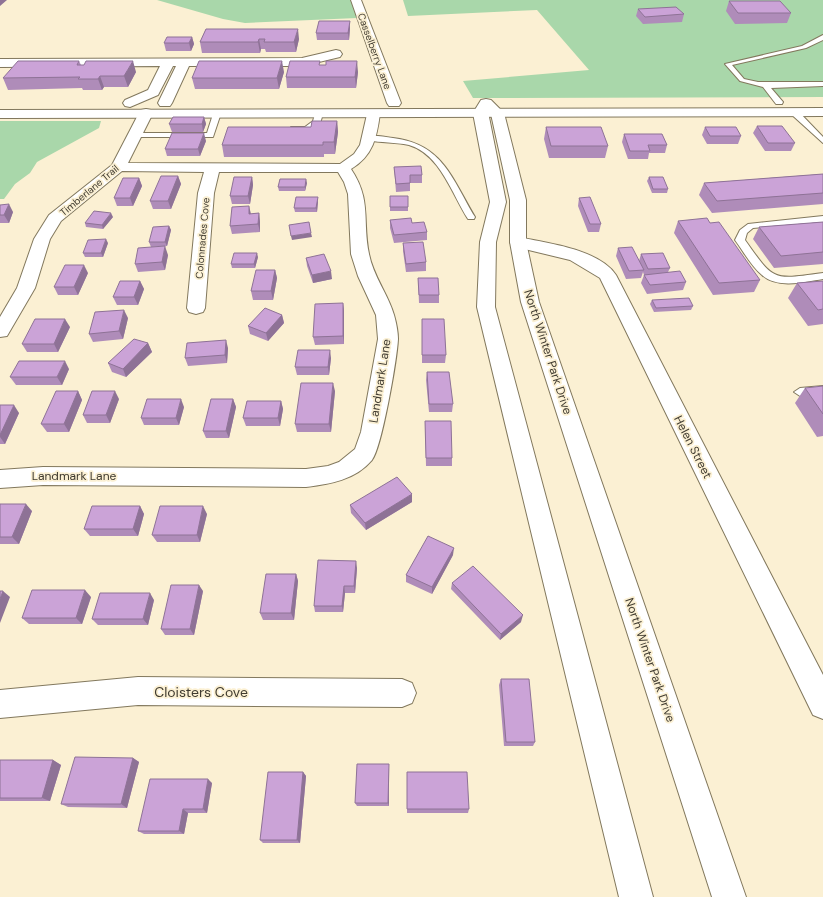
<svg xmlns="http://www.w3.org/2000/svg" width="823" height="897" font-family="'DM Sans',sans-serif">
<style>
.green{fill:#a9d7aa}
.lines{fill:none;stroke-linecap:round;stroke-linejoin:round}
.service-casing{stroke:#82785d;stroke-width:2}
.minor-casing{stroke:#82785d;stroke-width:2}
.tertiary-casing{stroke:#82785d;stroke-width:2}
.primary-casing{stroke:#82785d;stroke-width:2}
.service{fill:#fff;fill-rule:evenodd}
.minor{fill:#fff;fill-rule:evenodd}
.tertiary{fill:#fff;fill-rule:evenodd}
.primary{fill:#fff;fill-rule:evenodd}
.wall{fill:#af8cb9}
.shaded-wall{fill:#8e7296}
.building{fill:#cba3d7;stroke:#8e7296}
.labels{text-anchor:middle;stroke-width:3.5;stroke-linejoin:round;paint-order:stroke}
.far-street-label{font-size:10px;fill:#403b30;stroke:#fbf0d3}
.street-label{font-size:12px;fill:#403b30;stroke:#fbf0d3}
.near-street-label{font-size:14px;fill:#403b30;stroke:#fbf0d3}
</style>
<rect width="100%" height="100%" fill="#fbf0d3"/>
<path class="green" d="M157,0H351L357,18L245,23L223,19Z
M403,0H823V97L473,98L463,81L589,70L537,10L408,16Z
M0,121H101L99,128L37,162L30,173L15,184L4,199H0Z"/>
<g class="lines">
<g class="service-casing">
<path id="service" d="M823,35V40L806,48L732,65L744,79L758,82H823V86L771,88L783,102L782,104H776L763,87L740,81L725,64L802,46Z
M791,110H797L823,137V143L791,114Z
M214,111L221,113L213,137H135L131,135L135,133H207Z
M316,111L323,113L320,124L307,131H291V127H305L313,121Z
M368,136C376,135 385,137 393,138C443,144 452,179 475,217L474,219H468C452,194 440,154 409,145C395,142 381,143 368,140Z
M823,216V222L753,228L747,233L745,240C774,281 772,280 823,273V279C805,282 777,289 762,275C751,266 744,252 735,240L740,230L748,224Z
M823,386V394L800,396L794,392L800,388Z"/>
</g>
<g class="minor-casing">
<path id="minor" d="M351,0H361L401,103L399,106H389L387,103Z
M336,50L340,51L342,54L340,57L302,66H189L172,103L170,106H160L158,103L176,66H173L158,95L130,107L125,106L123,103L125,100L148,90L160,66L0,67V59L302,58Z
M146,109L151,110L153,113L128,163L340,164L354,154L360,145L368,110H378L380,113C377,137 373,156 351,169C372,200 362,221 369,254C373,276 388,294 394,315C396,322 398,332 398,339C397,359 382,447 372,460C355,480 330,484 306,487L43,485L0,488V470L43,467L306,469L328,466L339,462L355,449L361,432L378,339L376,315L358,276L351,254L348,194L344,182L338,172H219L214,193L205,308L203,312L196,314L189,312L187,308L198,193L204,172L122,171L61,221L50,239L35,288L7,336L0,337V317L17,288L34,239L49,215L112,165L139,113L141,110Z
M518,237C546,243 599,249 616,275L823,675V719L813,715L600,278L570,260L512,246L510,242L512,238Z
M138,677L402,679L412,683L416,693L412,703L402,707L138,705L0,718V690Z"/>
</g>
<g class="tertiary-casing">
<path id="tertiary" d="M486,99L491,100L504,113L526,200V242L539,302L746,897H712L521,302L510,242V200L491,114L488,112L506,202L496,242L495,307L653,897H619L477,307L480,242L490,202L473,113L481,100Z"/>
</g>
<g class="primary-casing">
<path id="primary" d="M823,108V116L0,118V110Z"/>
</g>
<use href="#service" class="service"/>
<use href="#minor" class="minor"/>
<use href="#tertiary" class="tertiary"/>
<use href="#primary" class="primary"/>
</g>
<path class="wall" d="M729,1L791,13L787,23L735,24L726,11Z
M638,9L684,14L682,22L643,24L636,16Z
M350,28L349,40H317L316,33Z
M206,29L299,39L296,52H266L265,49H261L260,53H202L200,42Z
M192,37L194,44L191,51H166L164,43Z
M79,61L81,65L136,72L128,87H104L102,90H83L82,88L8,90L3,78Z
M284,72L279,89H195L192,78Z
M358,72L356,88H287L286,77Z
M204,117L206,124L203,132H172L169,124Z
M337,121L338,132L335,154H324V157H224L222,145L311,127Z
M757,126L795,143L791,151H765L753,133Z
M546,127L608,146L605,158H549L544,139Z
M705,127L741,136L738,144H707L702,135Z
M624,134L667,145L665,153H649L648,159H628L622,142Z
M206,141L200,156H167L165,149Z
M394,167L422,175V183H410V191L396,192Z
M823,174V204L712,213L699,195L704,183Z
M178,176L181,184L171,209H153L150,201Z
M252,177L253,185L250,204H232L230,196Z
M649,177L668,189L667,193H652L647,181Z
M139,178L142,186L133,206H117L114,198Z
M307,183L305,191H279L278,187Z
M390,196H408V211H390Z
M579,198L601,224L599,232H588L578,206Z
M318,201L317,212H295L294,208Z
M0,205L13,212L9,223H0Z
M259,213L260,222V232L232,234L230,226L251,214Z
M113,217L103,229L86,227L85,223Z
M390,220L412,223L427,232V240L394,243L390,228Z
M678,221L710,223L760,280L754,292L713,295L674,233Z
M823,222V264L774,268L753,239L759,227Z
M169,226L171,230L167,246L151,247L149,242Z
M108,243L103,257H85L83,253Z
M403,243L426,262V271L406,272L403,251Z
M618,248L639,261L641,254L670,268L668,272L686,282L683,290L647,294L641,283L644,275L643,272L641,278L626,279L616,256Z
M168,255L165,270L138,272L135,264Z
M258,257L255,268H232L231,264Z
M306,258L332,279L313,283L307,266Z
M275,270L277,278L273,300H253L251,291Z
M88,273L78,295H58L54,287Z
M418,278L439,295V303H419Z
M140,281L144,289L138,305H117L113,297Z
M823,281V324L808,326L788,298L797,283Z
M652,300L693,306L691,310L654,312L650,304Z
M343,303L344,311V344L315,345L313,337Z
M282,315L284,323L268,341L250,334L248,326Z
M128,318L123,339L93,342L89,334Z
M422,319L446,355L445,363H422Z
M70,327L58,352H27L22,344Z
M148,343L152,352L126,377L112,372L108,363Z
M228,348L227,363L188,366L185,358Z
M331,358L329,375H297L295,367Z
M69,369L62,385H16L10,377Z
M427,372L453,404L452,412H429L426,380Z
M823,386V436L817,437L795,403L805,388Z
M78,391L82,400L69,432H47L41,424Z
M335,391L331,432H297L295,424Z
M119,399L110,423H87L83,415Z
M233,399L236,407L229,438H206L203,431Z
M281,401L283,409L280,426H246L243,418Z
M0,405L19,413L5,444H0Z
M184,407L179,425H144L141,418Z
M425,421L452,458V466H426Z
M412,502L366,530L351,513L350,505Z
M0,504L32,511L19,544H0Z
M140,506L144,514L138,536H90L84,529Z
M207,514L200,542H157L152,535Z
M453,555L432,594L406,582V575Z
M357,568L355,593H345L343,612H315L314,606Z
M296,574L298,581L294,620H263L260,613Z
M452,583L521,622L500,640L451,589Z
M203,591L194,635H165L161,629Z
M91,597L82,624H29L22,618Z
M154,600L148,625H98L92,619Z
M501,679L535,742L533,746H504L499,685Z
M133,758L139,762L127,808L68,807L61,804Z
M0,760H53L61,765L50,801H0Z
M389,768V806H357L355,803Z
M303,772L306,776L300,843H263L260,840Z
M407,772L469,809L468,813H407Z
M212,783L207,813H188L184,834H144L138,831Z"/>
<path class="shaded-wall" d="M0,0H7L0,6Z
M350,21V28L349,40L348,33Z
M298,29L299,39L296,52L294,42Z
M192,37L194,44L191,51L189,43Z
M259,39L261,49L260,53L258,42Z
M133,61L136,72L128,87L124,76Z
M282,61L284,72L279,89L277,78Z
M357,61L358,72L356,88L355,77Z
M100,76L104,87L102,90L98,79Z
M204,117L206,124L203,132L202,124Z
M337,121L338,132L335,154L334,142Z
M204,133L206,141L200,156L198,149Z
M178,176L181,184L171,209L168,201Z
M252,177L253,185L250,204L248,196Z
M139,178L142,186L133,206L130,198Z
M306,179L307,183L305,191V187Z
M318,197V201L317,212L316,208Z
M9,204L13,212L9,223L4,215Z
M249,206L251,214H249Z
M111,213L113,217L103,229L102,225Z
M259,213L260,222V232L258,224Z
M169,226L171,230L167,246L165,242Z
M311,233L312,237L292,240L291,236Z
M106,239L108,243L103,257L101,253Z
M165,246L168,255L165,270L162,262Z
M257,253L258,257L255,268L254,264Z
M84,265L88,273L78,295L74,287Z
M275,270L277,278L273,300L271,291Z
M331,271L332,279L313,283L312,275Z
M140,281L144,289L138,305L134,297Z
M343,303L344,311V344L343,336Z
M124,310L128,318L123,339L119,331Z
M282,315L284,323L268,341L266,333Z
M65,319L70,327L58,352L54,344Z
M226,340L228,348L227,363L225,355Z
M148,343L152,352L126,377L123,369Z
M330,350L331,358L329,375L328,367Z
M65,361L69,369L62,385L57,377Z
M333,383L335,391L331,432L329,424Z
M78,391L82,400L69,432L64,424Z
M115,391L119,399L110,423L106,415Z
M181,399L184,407L179,425L176,418Z
M233,399L236,407L229,438L226,431Z
M281,401L283,409L280,426L278,418Z
M14,405L19,413L5,444L0,437V435Z
M412,494V502L366,530L365,523Z
M26,504L32,511L19,544L12,537Z
M140,506L144,514L138,536L133,529Z
M203,506L207,514L200,542L197,535Z
M454,548L453,555L432,594V587Z
M356,561L357,568L355,593L354,586Z
M296,574L298,581L294,620L291,613Z
M199,585L203,591L194,635L190,629Z
M344,586L345,593L343,612L342,606Z
M85,590L91,597L82,624L76,618Z
M3,591L10,597L0,623V599Z
M150,593L154,600L148,625L143,619Z
M523,615L521,622L500,640L501,634Z
M133,758L139,762L127,808L121,804Z
M53,760L61,765L50,801L42,798Z
M389,764V806L388,803Z
M303,772L306,776L300,843L297,840Z
M208,779L212,783L207,813L203,809Z
M183,809L188,813L184,834L179,831Z"/>
<path class="building" d="M729,1H780L791,13H738Z
M676,7L684,14L645,17L638,9Z
M319,21H350L348,33H316Z
M206,29H298L294,42H264L265,39H259L258,42H200Z
M167,37H192L189,43H164Z
M18,61H79L77,65H84L86,61H133L124,76H100L98,79H78L80,77L3,78Z
M199,61H282L277,78H192Z
M290,61H320L319,65H326V61H357L355,77H286Z
M173,117H204L202,124H169Z
M312,121H337L334,142H323V145H222L228,127H311Z
M757,126H782L795,143H768Z
M546,127H601L608,146H551Z
M705,127H736L741,136H710Z
M172,133H204L198,149H165Z
M624,134H662L667,145H648L650,151H630Z
M421,166L422,175H410V183L396,184L394,167Z
M823,174V193L717,201L704,183Z
M161,176H178L168,201H150Z
M234,177H252L248,196H230Z
M649,177H663L668,189H653Z
M123,178H139L130,198H114Z
M280,179H306L305,187H278Z
M390,196H408V207H390Z
M296,197H318L316,208H294Z
M590,197L601,224H590L579,198Z
M9,204L4,215H0V205Z
M249,206V214L259,213L258,224L230,226L232,207Z
M94,211L111,213L102,225L85,223Z
M411,218L412,223L424,222L427,232L394,235L390,220Z
M707,218L710,223L719,222L760,280L719,283L678,221Z
M309,222L311,233L291,236L289,225Z
M823,222V252L781,256L759,227Z
M169,226L165,242H149L153,227Z
M106,239L101,253H83L88,240Z
M423,242L426,262L406,264L403,243Z
M165,246L162,262L135,264L138,248Z
M632,247L644,270L629,271L618,248Z
M234,253H257L254,264H231Z
M663,253L670,268L648,269L641,254Z
M324,254L331,271L312,275L306,258Z
M65,265H84L74,287H54Z
M256,270H275L271,291H251Z
M680,271L686,282L650,285L644,275Z
M418,278H438L439,295H419Z
M120,281H140L134,297H113Z
M823,281V309L818,310L797,283Z
M689,298L693,306L656,308L652,300Z
M343,303V336L313,337L315,304Z
M265,308L282,315L266,333L248,326Z
M124,310L119,331L89,334L95,312Z
M35,319H65L54,344H22Z
M422,319H444L446,355H422Z
M134,339L148,343L123,369L108,363Z
M226,340L225,355L185,358L187,343Z
M298,350H330L328,367H295Z
M19,361H65L57,377H10Z
M427,372H449L453,404H429Z
M301,383H333L329,424H295Z
M823,386V414L805,388Z
M56,391H78L64,424H41Z
M92,391H115L106,415H83Z
M147,399H181L176,418H141Z
M211,399H233L226,431H203Z
M247,401H281L278,418H243Z
M0,405H14L0,435Z
M425,421H451L452,458H426Z
M397,477L412,494L365,523L350,505Z
M0,504H26L12,537H0Z
M92,506H140L133,529H84Z
M160,506H203L197,535H152Z
M428,536L454,548L432,587L406,575Z
M318,560L356,561L354,586H344L342,606H314Z
M473,566L523,615L501,634L452,583Z
M266,574H296L291,613H260Z
M171,585H199L190,629H161Z
M32,590H85L76,618H22Z
M0,591H3L0,599Z
M100,593H150L143,619H92Z
M501,679H529L535,742H506Z
M75,757L133,758L121,804H61Z
M0,760H53L42,798H0Z
M357,764H389L388,803H355Z
M268,772H303L297,840H260Z
M407,772H467L469,809H407Z
M150,779H208L203,809H183L179,831H138Z"/>
<g class="labels">
<g class="far-street-label">
<text transform="translate(375 51) rotate(70)" y="4">Casselberry Lane</text>
<text transform="translate(89 190) rotate(-40)" y="4">Timberlane Trail</text>
<text transform="translate(202 238) rotate(-85)" y="4">Colonnades Cove</text>
</g>
<g class="street-label">
<text transform="translate(548 352) rotate(72)" y="4">North Winter Park Drive</text>
<text transform="translate(380 381) rotate(-81)" y="4">Landmark Lane</text>
<text transform="translate(693 447) rotate(63)" y="4">Helen Street</text>
<text x="74" y="480">Landmark Lane</text>
<text transform="translate(650 660) rotate(71)" y="4">North Winter Park Drive</text>
</g>
<g class="near-street-label">
<text x="201" y="697">Cloisters Cove</text>
</g>
</g>
</svg>
